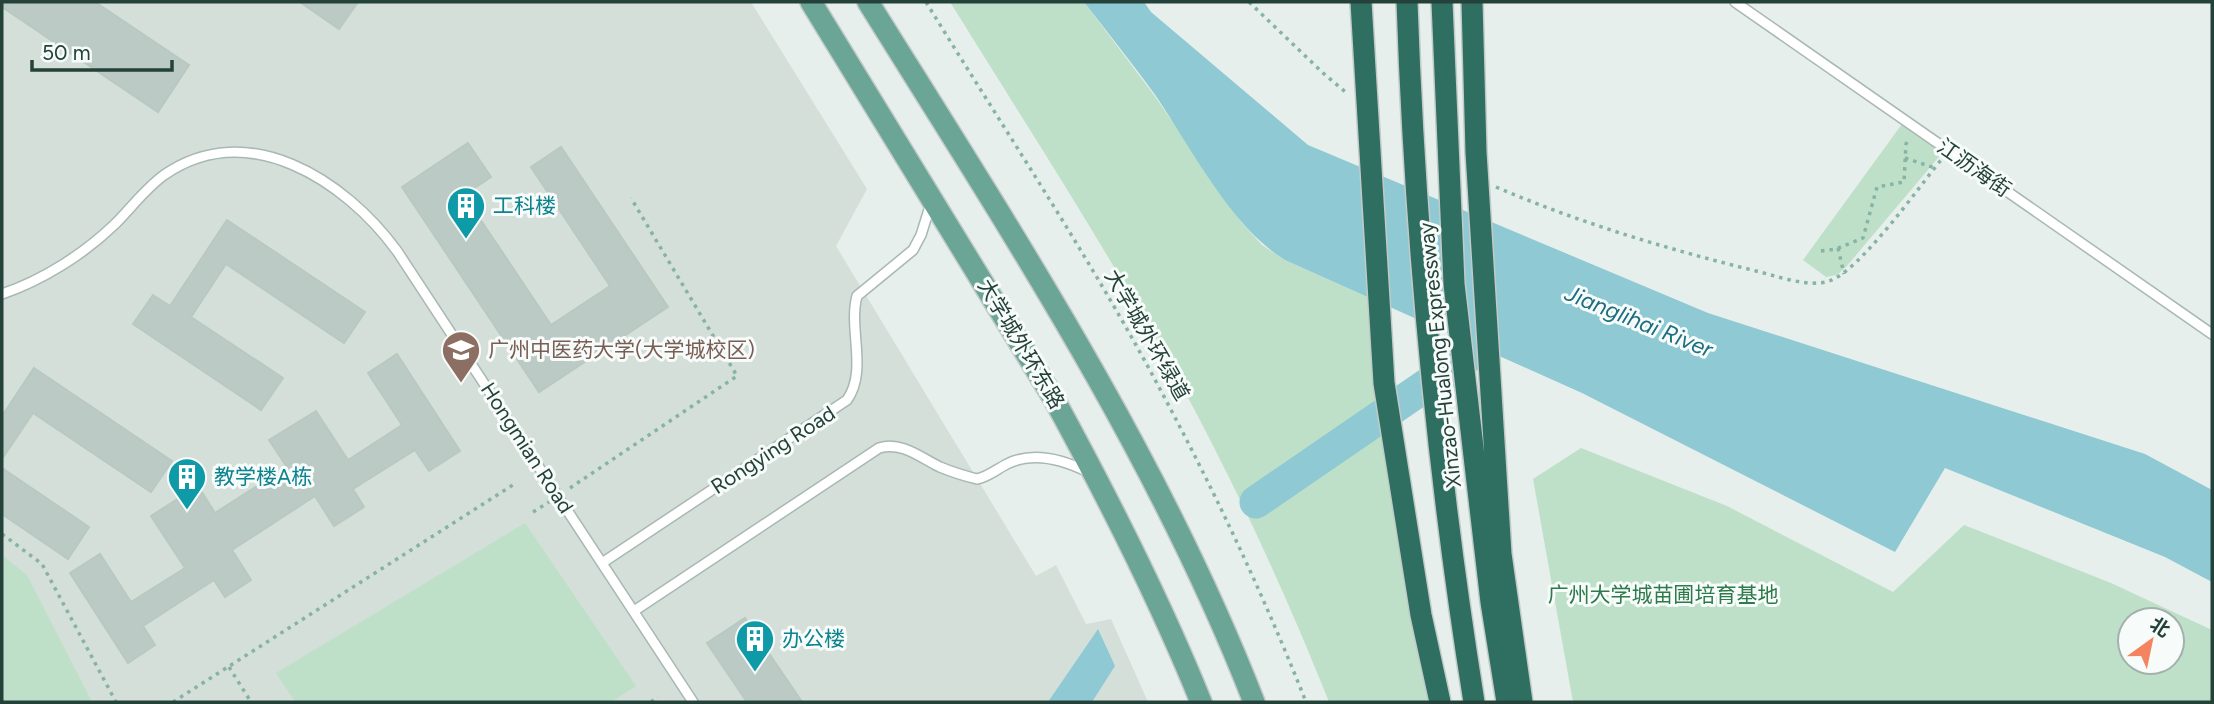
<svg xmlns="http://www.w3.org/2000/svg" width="2214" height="704" font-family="Figtree,'Noto Sans SC',sans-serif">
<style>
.built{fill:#d4dfda}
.green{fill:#bfe0c8;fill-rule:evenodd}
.water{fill:#8ec9d4}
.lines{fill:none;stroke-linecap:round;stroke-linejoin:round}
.river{stroke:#8ec9d4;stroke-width:33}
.building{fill:#bbcac4;stroke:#b8c9c2;stroke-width:2}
.lane-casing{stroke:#a8b8b2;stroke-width:12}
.primary-casing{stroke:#c2cac8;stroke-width:24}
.path{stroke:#86b3a5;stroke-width:3.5;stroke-dasharray:3.5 5;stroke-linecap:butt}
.lane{stroke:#fff;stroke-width:9}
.primary{stroke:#6aa596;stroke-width:21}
.highway-bridge-casing{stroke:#c2cac8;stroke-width:24;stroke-linecap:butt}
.highway-bridge{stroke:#2f6f62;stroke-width:21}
.labels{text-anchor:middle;stroke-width:6;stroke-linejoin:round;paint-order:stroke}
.street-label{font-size:21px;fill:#24423a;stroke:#f7fbf9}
.culture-label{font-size:21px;fill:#0d838f;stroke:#f7fbf9;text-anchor:start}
.education-label{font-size:21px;fill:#785e54;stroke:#f7fbf9;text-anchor:start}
.park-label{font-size:21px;fill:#2d7a4b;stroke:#f7fbf9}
.water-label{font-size:23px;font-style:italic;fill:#1c6f80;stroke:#f7fbf9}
</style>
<rect width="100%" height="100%" fill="#e6efeb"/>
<path class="built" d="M2,2H751L867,189L836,246L1036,576L1056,565L1086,624L1111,619L1148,702H2Z"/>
<path class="green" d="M950,2H1084L1154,95L1243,224L1262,245L1285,260L1383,304L1430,702H1329C1285,591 1234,482 1177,377C1107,249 1027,126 950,2Z
M1902,124L1943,152L1846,267L1837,275L1826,277L1803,260Z
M1581,448L1727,506L1893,592L1964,525L2111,583L2212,630V702H1573L1533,479ZM2130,620H2172V662H2130Z
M525,523L636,686L611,702H360L358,700L355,702H295L276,673Z
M2,555L27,575L92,702H2Z"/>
<path class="water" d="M1084,2H1144L1151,12L1308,145L1708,313L2145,454L2212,490V582L2165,557L1945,468L1895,552L1582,393L1285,260C1232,228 1191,148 1156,96C1133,64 1108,33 1084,2Z
M1098,629L1115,666L1092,702H1048Z"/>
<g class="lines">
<path class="river" d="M1256,502L1514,325"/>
</g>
<path class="building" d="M2,2H95L189,65L158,112L2,7Z
M300,2H358L339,29Z
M468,143L491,177L464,195L551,325L610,286L531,167L561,147L668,307L539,392L402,187Z
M227,220L365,312L344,343L226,264L191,317L283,378L261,410L133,324L153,295L170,306Z
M397,354L460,451L429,471L415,450L353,489L364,507L334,526L315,496L232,550L251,580L225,597L214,580L143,626L155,645L128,663L70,573L100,554L131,602L185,568L151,516L198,486L215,513L287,467L269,440L316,411L348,460L402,425L368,373Z
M34,368L172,461L151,492L33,413L2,459V416Z
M2,468L89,527L68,559L2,514Z
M745,618L802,702H747L707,643Z"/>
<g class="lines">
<g class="lane-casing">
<path id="lane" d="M1735,2L2212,334
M2,294C43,280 84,254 115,224C131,208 145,189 164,175C248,117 345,180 397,251L693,702
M602,563L847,400C868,370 848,329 857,296L913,250L921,235L931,203
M634,611L879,448C902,441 921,458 940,467C952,472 965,476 977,479C988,477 997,469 1007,464C1033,451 1064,460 1088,472"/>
</g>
<g class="primary-casing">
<path id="primary" d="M811,2L1054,399C1108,498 1159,598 1201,702
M868,2C1009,228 1157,453 1254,702"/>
</g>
<path class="path" d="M926,2C1005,131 1090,257 1161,391C1215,492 1264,596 1306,702
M1249,2L1323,73L1348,94
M1905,158L1935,168
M1496,187C1580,223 1667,249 1756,271C1777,276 1808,288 1829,281C1859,272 1919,187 1941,160
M1838,248L1844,274
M1821,251L1836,249L1863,238L1877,187L1904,182L1906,144L1909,138
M570,488L737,376L631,198
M533,512L549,502
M2,534L42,564L116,702
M229,667L251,702
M173,702L516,483
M651,702L658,697"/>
<use href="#lane" class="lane"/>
<use href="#primary" class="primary"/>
<g class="highway-bridge-casing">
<path id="highway-bridge" d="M1361,2L1384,383L1421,615L1440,702
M1407,2C1415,236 1437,471 1474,702
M1442,2L1454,284L1491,602L1507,702
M1472,2L1476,152L1501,554L1522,702"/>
</g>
<use href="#highway-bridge" class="highway-bridge"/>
</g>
<defs>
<g id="building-pin" transform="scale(2.0125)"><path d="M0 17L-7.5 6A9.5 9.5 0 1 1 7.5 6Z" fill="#0f9aa8" stroke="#f7fbf9"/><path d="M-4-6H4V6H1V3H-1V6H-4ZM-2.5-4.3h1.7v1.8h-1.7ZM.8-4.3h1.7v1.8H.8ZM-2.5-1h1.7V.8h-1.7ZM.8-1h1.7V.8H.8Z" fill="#fff"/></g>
<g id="university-pin" transform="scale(2.0125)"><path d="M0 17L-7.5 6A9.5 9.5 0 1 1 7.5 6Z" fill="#8d6e63" stroke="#f7fbf9"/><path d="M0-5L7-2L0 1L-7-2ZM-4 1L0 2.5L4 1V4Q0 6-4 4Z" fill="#fff"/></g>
</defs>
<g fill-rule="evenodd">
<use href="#building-pin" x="466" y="206"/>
<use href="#university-pin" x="461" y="350"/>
<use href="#building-pin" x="187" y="477"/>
<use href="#building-pin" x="755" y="639"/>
</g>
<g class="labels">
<g class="street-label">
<text transform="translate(1974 168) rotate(35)" y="7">江沥海街</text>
<text transform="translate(1147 335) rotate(60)" y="7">大学城外环绿道</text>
<text transform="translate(1021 344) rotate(59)" y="7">大学城外环东路</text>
<text transform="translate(1440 355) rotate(-96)" y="7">Xinzao-Hualong Expressway</text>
<text transform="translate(527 448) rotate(57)" y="7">Hongmian Road</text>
<text transform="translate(773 450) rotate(-33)" y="7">Rongying Road</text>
</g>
<g class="culture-label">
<text x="493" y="213">工科楼</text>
<text x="214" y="484">教学楼A栋</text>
<text x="782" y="646">办公楼</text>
</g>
<g class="education-label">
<text x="488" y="357">广州中医药大学(大学城校区)</text>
</g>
<g class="park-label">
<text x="1663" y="602">广州大学城苗圃培育基地</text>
</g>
<g class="water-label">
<text transform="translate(1639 321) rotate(22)" y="8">Jianglihai River</text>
</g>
</g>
<rect width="2214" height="704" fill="none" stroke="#24423a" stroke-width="7"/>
<g transform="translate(2151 641) rotate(33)"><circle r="33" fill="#f7fbf9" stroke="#a3b1ad" stroke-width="2"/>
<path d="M0-5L12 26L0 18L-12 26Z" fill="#f4845f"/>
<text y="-10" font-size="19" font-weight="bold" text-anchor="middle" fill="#24423a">北</text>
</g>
<path d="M32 60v10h140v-10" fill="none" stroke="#24423a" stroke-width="3.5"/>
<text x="42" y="60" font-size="21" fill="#24423a" stroke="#f7fbf9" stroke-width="5" paint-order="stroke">50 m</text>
</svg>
